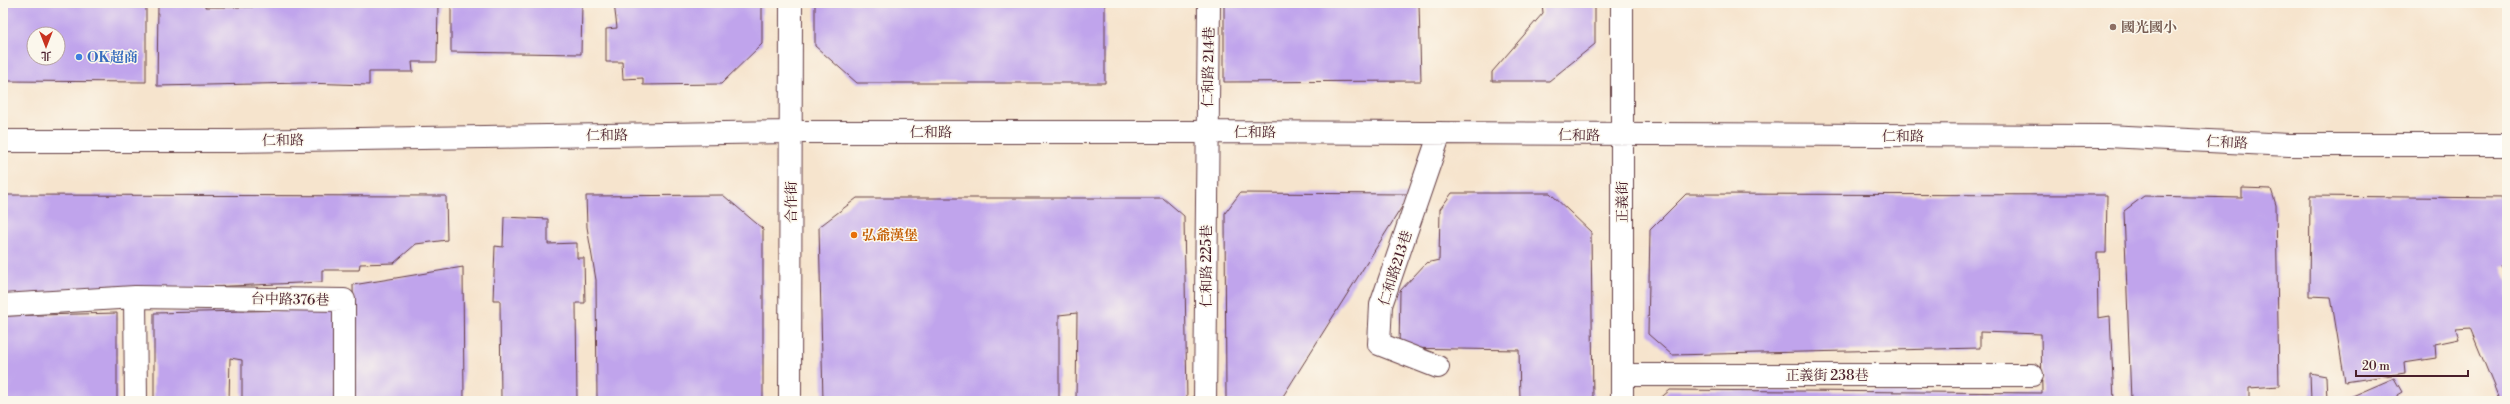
<svg xmlns="http://www.w3.org/2000/svg" width="2510" height="404" font-family="'Libre Bodoni','Noto Serif TC',serif">
<style>
.building{fill:#c0a4ec;fill-rule:evenodd}
.lines{fill:none;stroke-linecap:round;stroke-linejoin:round}
.minor-casing{stroke:#643d43;stroke-width:24}
.minor{stroke:#fff;stroke-width:22}
.education-dot{fill:#8d6e63;stroke:#fbf7ec;stroke-width:1.5}
.shop-dot{fill:#3f7fe0;stroke:#fbf7ec;stroke-width:1.5}
.food-dot{fill:#e8710a;stroke:#fbf7ec;stroke-width:1.5}
.labels{text-anchor:middle;stroke-width:3;stroke-linejoin:round;paint-order:stroke}
.education-label{font-size:14px;font-weight:bold;fill:#785e54;stroke:#fbf7ec;text-anchor:start}
.shop-label{font-size:14px;font-weight:bold;fill:#366cbe;stroke:#fbf7ec;text-anchor:start}
.street-label{font-size:14px;fill:#4a1f2b;stroke:#fbf7ec}
.food-label{font-size:14px;font-weight:bold;fill:#c56008;stroke:#fbf7ec;text-anchor:start}
</style>
<rect width="100%" height="100%" fill="#fbf7ec"/>
<filter id="ink" filterUnits="userSpaceOnUse"><feTurbulence type="fractalNoise" baseFrequency=".025" numOctaves="2"/><feDisplacementMap in="SourceGraphic" scale="8" xChannelSelector="R" yChannelSelector="G"/><feConvolveMatrix kernelMatrix="1 2 1 2 8 2 1 2 1" color-interpolation-filters="sRGB"/></filter>
<filter id="wash" filterUnits="userSpaceOnUse"><feTurbulence type="fractalNoise" baseFrequency=".012" numOctaves="4" result="noise"/><feDisplacementMap in="SourceGraphic" scale="16" xChannelSelector="R" yChannelSelector="G"/><feGaussianBlur stdDeviation="0.9" result="paint"/><feColorMatrix in="noise" values="0 0 0 0 0 0 0 0 0 0 0 0 0 0 0 0 0 1.4 0 .05"/><feComposite in="paint" operator="in"/></filter>
<g filter="url(#wash)">
<rect width="100%" height="100%" fill="#f6e4cd"/>
<g id="blocks">
<path class="building" d="M3,3H146V82L3,81ZM34,34H58V58H34Z
M158,3H205V7H253V3H438L437,62H412L413,72H369V85L304,83L157,86Z
M451,3H582L581,54L451,52Z
M614,3H762V44L721,84L643,85V78L623,79L622,62H606V29L617,28Z
M815,3H1105V83H857L815,46Z
M1224,3H1419L1421,81L1224,82Z
M1542,3H1595V44L1549,81H1492V72L1543,13Z
M2242,188L2271,189L2276,205L2279,386L2249,388V401H2131L2124,211L2144,196L2242,198Z
M1240,193L1410,194L1280,401H1226L1225,213Z
M1452,193H1550L1591,232L1593,401H1520L1519,350L1399,348L1400,291L1426,263L1439,260L1440,209Z
M1686,194L2107,195L2106,253H2097L2098,318L2110,316L2114,401H1657L1670,390L2042,393L2041,334L1980,332V348L1672,355L1648,334L1650,230Z
M3,195L446,196L447,240L416,244L394,263L360,264L359,270H322V282L3,296Z
M723,195L763,229V401H597L596,280L587,227L586,196Z
M2310,196L2507,198V265L2501,266L2507,280V401H2500L2470,328L2456,329L2459,339L2435,344L2436,358L2404,363L2405,373L2345,382L2331,297L2309,296Z
M857,198H1163L1184,216L1187,401H1076L1077,313L1059,315V401H823L819,227Z
M504,217L548,219V244L577,243V258H584L585,303H576L577,401H501L500,300H493L495,246L503,247Z
M463,267L464,401H355L353,285Z
M336,309L338,401H242V360L230,358L229,401H154V313Z
M117,313V401H3V316Z
M2310,373L2326,376L2327,401H2311Z
M2394,378L2402,392L2397,395L2398,401H2341Z"/>
</g>
</g>
<g filter="url(#ink)">
<use href="#blocks" fill-opacity="0" stroke="#643d43" stroke-width="1"/>
<g class="lines">
<g class="minor-casing">
<path id="minor" d="M3,141H232L791,132H1207L2108,136L2289,145H2507
M135,297L136,401
M3,305L135,297L344,300V401
M1438,367L1379,344L1381,305L1440,133
M1622,375H2032
M790,401L791,3
M1205,401L1209,3
M1622,401V3"/>
</g>
<use href="#minor" class="minor"/>
</g>
</g>
<circle class="education-dot" cx="2113" cy="27" r="4"/>
<circle class="shop-dot" cx="79" cy="57" r="4"/>
<circle class="food-dot" cx="854" cy="235" r="4"/>
<g class="labels">
<g class="education-label">
<text x="2121" y="32">國光國小</text>
</g>
<g class="shop-label">
<text x="87" y="62">OK超商</text>
</g>
<g class="street-label">
<text transform="translate(1208 67) rotate(-89)" y="5">仁和路 214巷</text>
<text x="931" y="137">仁和路</text>
<text x="1255" y="137">仁和路</text>
<text transform="translate(607 135) rotate(-1)" y="5">仁和路</text>
<text transform="translate(1579 135) rotate(1)" y="5">仁和路</text>
<text x="1903" y="141">仁和路</text>
<text transform="translate(283 140) rotate(-1)" y="5">仁和路</text>
<text transform="translate(2227 142) rotate(3)" y="5">仁和路</text>
<text transform="translate(791 202) rotate(-90)" y="5">合作街</text>
<text transform="translate(1622 202) rotate(-90)" y="5">正義街</text>
<text transform="translate(1206 266) rotate(-90)" y="5">仁和路 225巷</text>
<text transform="translate(1395 268) rotate(-72)" y="5">仁和路213巷</text>
<text transform="translate(290 299) rotate(1)" y="5">台中路376巷</text>
<text x="1827" y="380">正義街 238巷</text>
</g>
<g class="food-label">
<text x="862" y="240">弘爺漢堡</text>
</g>
</g>
<rect width="2510" height="404" fill="none" stroke="#fbf7ec" stroke-width="16"/>
<g transform="translate(46 46) rotate(180)"><circle r="19" fill="#fbf7ec" stroke="#b4a19f"/>
<path d="M0-3L7 15L0 10L-7 15Z" fill="#c8321e"/>
<text y="-6" font-size="11" font-weight="bold" text-anchor="middle" fill="#4a1f2b">北</text>
</g>
<path d="M2356 370v6h112v-6" fill="none" stroke="#4a1f2b" stroke-width="2"/>
<text x="2362" y="370" font-size="12" fill="#4a1f2b" stroke="#fbf7ec" stroke-width="3" paint-order="stroke">20 m</text>
</svg>
